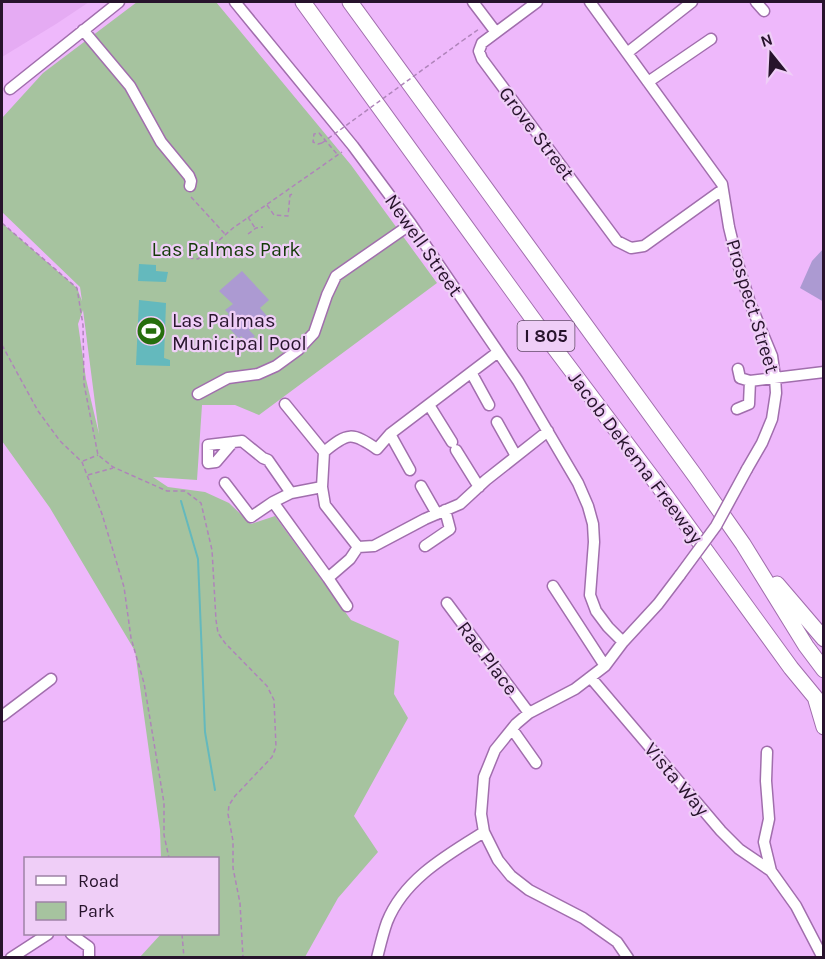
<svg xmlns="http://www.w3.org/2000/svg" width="825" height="959" font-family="Karla,sans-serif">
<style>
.built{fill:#e5abf3}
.green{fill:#a6c39f;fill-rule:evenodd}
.water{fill:#64b9bd}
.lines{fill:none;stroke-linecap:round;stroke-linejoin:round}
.stream{stroke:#64b9bd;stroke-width:2}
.building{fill:#ac9ad2}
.minor-casing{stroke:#a16ead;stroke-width:13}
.highway-casing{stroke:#a16ead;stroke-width:17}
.path{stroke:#af84ba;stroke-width:1.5;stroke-dasharray:4.5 3;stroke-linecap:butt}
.minor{stroke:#fff;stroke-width:10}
.highway{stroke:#fff;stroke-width:15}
.minor-bridge-casing{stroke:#a16ead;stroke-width:13;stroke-linecap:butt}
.path-bridge{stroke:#af84ba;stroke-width:1.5;stroke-dasharray:4.5 3;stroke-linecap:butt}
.minor-bridge{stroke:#fff;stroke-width:10}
.labels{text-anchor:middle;stroke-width:4.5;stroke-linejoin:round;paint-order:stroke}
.shield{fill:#efcef7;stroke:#634b69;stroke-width:1.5}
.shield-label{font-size:18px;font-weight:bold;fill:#27132c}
.street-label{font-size:20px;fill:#27132c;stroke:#efcef7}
.park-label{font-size:20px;fill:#133a07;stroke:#efcef7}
.poi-label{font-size:20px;fill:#27132c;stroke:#efcef7;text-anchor:start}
</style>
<rect width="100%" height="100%" fill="#eeb8fb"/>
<path class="built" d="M2,2H89L56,24L2,57Z"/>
<path class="green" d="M137,2H216L351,165L437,283L259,415L235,405H202L197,480L153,477L168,487L205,492L229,503L251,524L275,516L351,620L399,641L394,694L408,718L354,816L378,852L338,898L305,957H140L161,934H218V858H161L160,830L135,651L50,508L2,441V223L77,288L82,301L80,287L2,212V118L43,73ZM83,310L99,434L86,379L78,324Z"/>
<path class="water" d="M139,264L156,265V271L168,272L166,282L138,281Z
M139,300L166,303L164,358L170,360V366L136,365Z"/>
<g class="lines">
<path class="stream" d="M181,501L198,559L205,732L215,790"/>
</g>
<path class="building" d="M824,248V302L800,288L812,261Z
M242,271L269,300L260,308L267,316L249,330L255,336L248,343L241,336L239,339L221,319L229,314L225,310L233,304L219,291Z"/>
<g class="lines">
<g class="minor-casing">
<path id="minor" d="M235,2L353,146L411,224L518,381L578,483L588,506L593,524L594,542L590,595L596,611L608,627L623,642
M473,2L495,31
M537,2L482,43L479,51L482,59L617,241L631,248L644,246L722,190
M590,2L722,184L729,227L738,264L750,303L772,356L775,377L776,393L772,419L762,443L747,469
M756,2L764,11
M83,30L130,86L161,142L189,176L191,181L190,186
M627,53L692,2
M648,82L711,39
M10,89L119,2
M498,352L390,434L377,449C352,432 348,432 324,452L322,487L325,505L358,547L374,546L425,519L460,504L486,480L548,431
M738,369L740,378L750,381
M472,374L489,405
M198,394L228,378L258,374L276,366L298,350L314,333L327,295L336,276L411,224
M285,404L324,452
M429,405L452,442
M737,409L749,404L750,381L824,372
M497,422L516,456
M390,434L410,470
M233,442L216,462L208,463V445L242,441L263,458L268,460L291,493
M456,450L479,487
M225,483L251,517L273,502L328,578L350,559L358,547
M421,486L437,514
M273,502L291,493L322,487
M425,546L450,529L445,510
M328,578L347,606
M553,586L605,666
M447,603L529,713
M591,678L721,831L739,849L771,871
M2,716L51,679
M512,729L536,763
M767,752L766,781L769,819L764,842L771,871L796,906L823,958
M71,934L89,947V958
M11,958L48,934
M377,958C380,946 383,933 387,922C404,879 447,855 484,832
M628,958L617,942L583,918L529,890L511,876L498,860L484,832L481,814L484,777L495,750L516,724L529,713L575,689L605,666L623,642L658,604L680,575"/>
</g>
<g class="highway-casing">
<path id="highway" d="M303,2L538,326L666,496L791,668L824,708
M350,2L696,477L743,544L806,646L824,670
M777,584L824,639
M816,700L824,727"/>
</g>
<path class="path" d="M462,41L479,29
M322,143L318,144L313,142L314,134L319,133L337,154
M191,197L225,234
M267,205L274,215L288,216L290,195L293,194
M248,217L255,228
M2,223L77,288L83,325L84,384L98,455L113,467L167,491H185L201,503L212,550L216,620L218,633L225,643L267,686L274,700L276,747L272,757L235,796L229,805L228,814L233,841V868L240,903L243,958
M248,234L256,228L263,227
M189,258L198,259L233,228L342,152
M2,345L38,411L60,441L82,462L102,514L124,587L131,638L144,683L164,803V835L169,858
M83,461L98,455
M88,475L113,468
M182,934L184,958"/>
<use href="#minor" class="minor"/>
<use href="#highway" class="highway"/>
<g class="minor-bridge-casing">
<path id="minor-bridge" d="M680,575L716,526L747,469"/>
</g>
<path class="path-bridge" d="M322,143L462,41"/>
<use href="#minor-bridge" class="minor-bridge"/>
</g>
<defs>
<g id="stadium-disc" transform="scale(1.5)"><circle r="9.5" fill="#266e0d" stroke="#efcef7"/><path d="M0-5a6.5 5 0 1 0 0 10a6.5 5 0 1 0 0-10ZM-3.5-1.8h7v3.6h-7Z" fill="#fff"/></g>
</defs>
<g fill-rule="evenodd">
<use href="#stadium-disc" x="151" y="331"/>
</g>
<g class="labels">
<rect class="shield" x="517.5" y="321" width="57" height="30" rx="4.5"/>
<g class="shield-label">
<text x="546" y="342">I 805</text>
</g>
<g class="street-label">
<text transform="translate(537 133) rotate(53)" y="7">Grove Street</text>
<text transform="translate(424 245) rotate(55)" y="7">Newell Street</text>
<text transform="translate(753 306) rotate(73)" y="7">Prospect Street</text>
<text transform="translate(636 457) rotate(53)" y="7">Jacob Dekema Freeway</text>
<text transform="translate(488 658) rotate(53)" y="7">Rae Place</text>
<text transform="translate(677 779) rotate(50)" y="7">Vista Way</text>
</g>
<g class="park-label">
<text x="226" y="256">Las Palmas Park</text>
</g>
<g class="poi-label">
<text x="172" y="327">Las Palmas<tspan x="172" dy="23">Municipal Pool</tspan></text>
</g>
</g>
<rect width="825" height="959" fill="none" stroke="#27132c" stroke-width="6"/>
<rect x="24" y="857" width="195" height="78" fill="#efcef7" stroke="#9f83a6" stroke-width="1.5"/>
<rect x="36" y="876" width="30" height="9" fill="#ffffff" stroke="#9f83a6" stroke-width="1.5"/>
<text x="78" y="887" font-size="18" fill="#27132c">Road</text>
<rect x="36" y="902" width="30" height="18" fill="#a6c39f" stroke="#9f83a6" stroke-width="1.5"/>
<text x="78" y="917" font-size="18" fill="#27132c">Park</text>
<g transform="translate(771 54) rotate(342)" stroke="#efcef7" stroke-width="4.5" paint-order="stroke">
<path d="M0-4.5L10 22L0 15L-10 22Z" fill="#27132c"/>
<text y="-9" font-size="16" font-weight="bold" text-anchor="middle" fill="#27132c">N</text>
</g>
</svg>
